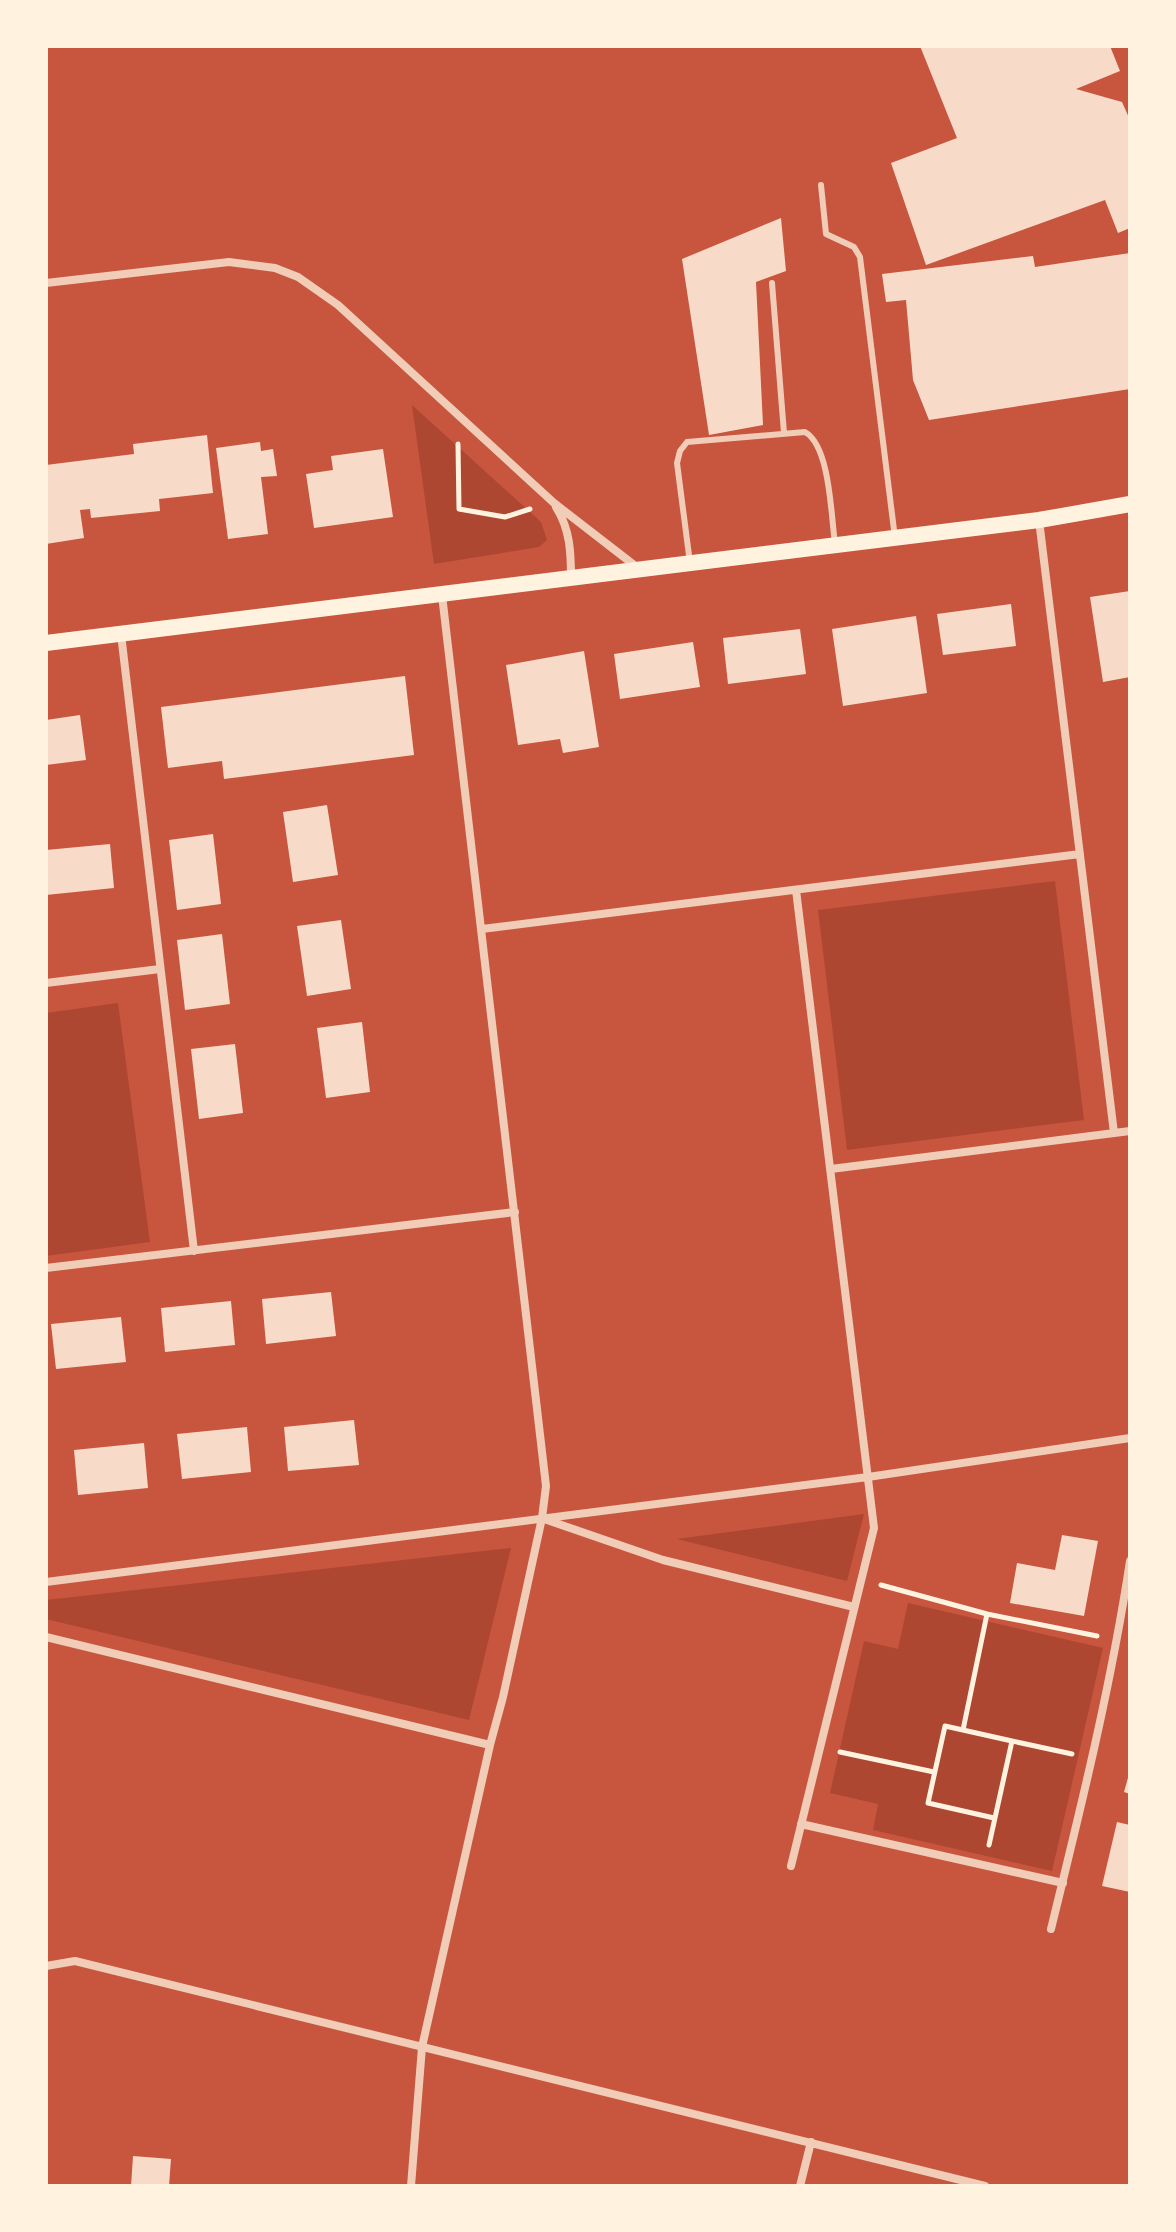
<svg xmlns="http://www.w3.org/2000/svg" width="1176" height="2232" font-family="'PT Sans Narrow',sans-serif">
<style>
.green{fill:#ae4732}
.building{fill:#f7dbc8}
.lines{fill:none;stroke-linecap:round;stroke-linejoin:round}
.path{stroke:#fff3e0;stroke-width:5}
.service{stroke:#f1ccb7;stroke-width:6}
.minor{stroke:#f1ccb7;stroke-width:8}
.secondary{stroke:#fff3e0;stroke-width:16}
</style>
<rect width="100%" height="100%" fill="#c8553d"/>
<path class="green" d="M412,405L541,522L547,540L539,547L434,564Z
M1055,881L1084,1120L847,1150L818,910Z
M118,1003L150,1242L46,1256V1013Z
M864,1514L847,1581L677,1539Z
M511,1548L469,1720L46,1619V1600Z
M908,1603L1103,1648L1052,1871L873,1830L878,1804L830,1793L864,1641L898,1649Z"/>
<path class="building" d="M920,46H1110L1120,71L1076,89L1122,102L1130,120V228L1118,233L1105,200L926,265L891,163L957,138Z
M781,218L786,271L756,282L763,425L709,435L682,259Z
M1130,253V389L929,420L913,380L906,300L886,302L882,274L1033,256L1035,267Z
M207,435L213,493L159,499L160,511L91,518L90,509L80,510L84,538L46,544V465L134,454L133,444Z
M260,442L261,451L273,449L277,476L261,477L268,534L228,539L216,448Z
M383,449L393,517L314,528L306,474L333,470L331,456Z
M1130,591V677L1103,682L1090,597Z
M1011,604L1016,646L943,655L937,614Z
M916,616L927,693L843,706L832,629Z
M800,629L806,674L728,684L723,638Z
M693,642L700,687L620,699L614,654Z
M584,651L599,747L563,753L560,739L518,745L506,665Z
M405,676L414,755L224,779L222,761L168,768L161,707Z
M80,715L86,760L46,765V720Z
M327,805L338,875L293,882L283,812Z
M213,834L221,904L177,910L169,840Z
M110,844L114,888L46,895V850Z
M341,920L351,989L307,996L297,926Z
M222,934L230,1004L185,1010L177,940Z
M362,1022L370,1092L326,1098L317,1028Z
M235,1044L243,1113L199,1119L191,1049Z
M331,1292L336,1336L266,1344L262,1299Z
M231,1301L235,1345L165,1352L161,1308Z
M121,1317L126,1362L56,1369L51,1324Z
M354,1420L359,1465L288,1471L284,1427Z
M247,1427L251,1472L182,1479L177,1434Z
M144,1443L148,1488L78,1495L74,1450Z
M1062,1535L1098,1541L1084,1616L1010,1603L1017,1563L1055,1570Z
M1129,1774H1130V1794L1124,1792Z
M1117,1822L1130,1825V1892L1102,1886Z
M133,2156L171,2159L169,2186H131Z"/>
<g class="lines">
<path class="path" d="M458,444L459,509L505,517L530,509
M881,1585L987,1614L1097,1636
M963,1730L987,1614
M1012,1741L1072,1754
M840,1752L934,1772
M989,1845L1012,1741L945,1726L928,1803L994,1818"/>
<path class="service" d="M821,185L826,234L854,247L860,257L895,538
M772,283L784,433
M690,563L677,463L680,451L687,442L805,432C830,446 831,515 835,544"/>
<path class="minor" d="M46,283L229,262L275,268L298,277L338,305L554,503L638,568
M556,507C570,529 571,552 571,578
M1039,520L1114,1133
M121,634L194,1251
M482,929L1080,854
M46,983L160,969
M831,1169L1130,1131
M46,1268L515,1212
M547,1520L663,1560L854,1607
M46,1582L868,1477L1130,1438
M46,1637L490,1745
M801,1824L1063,1883
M791,1866L874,1528L796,890
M1051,1929C1081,1807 1111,1686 1130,1561
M46,1966L75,1961L985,2186
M411,2186L422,2047L490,1745L503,1697L542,1518L546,1486L442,595
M800,2186L811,2142"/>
<path class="secondary" d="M46,643L1039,520L1130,504"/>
</g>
<rect width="1176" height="2232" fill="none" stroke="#fff3e0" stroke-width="96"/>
</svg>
